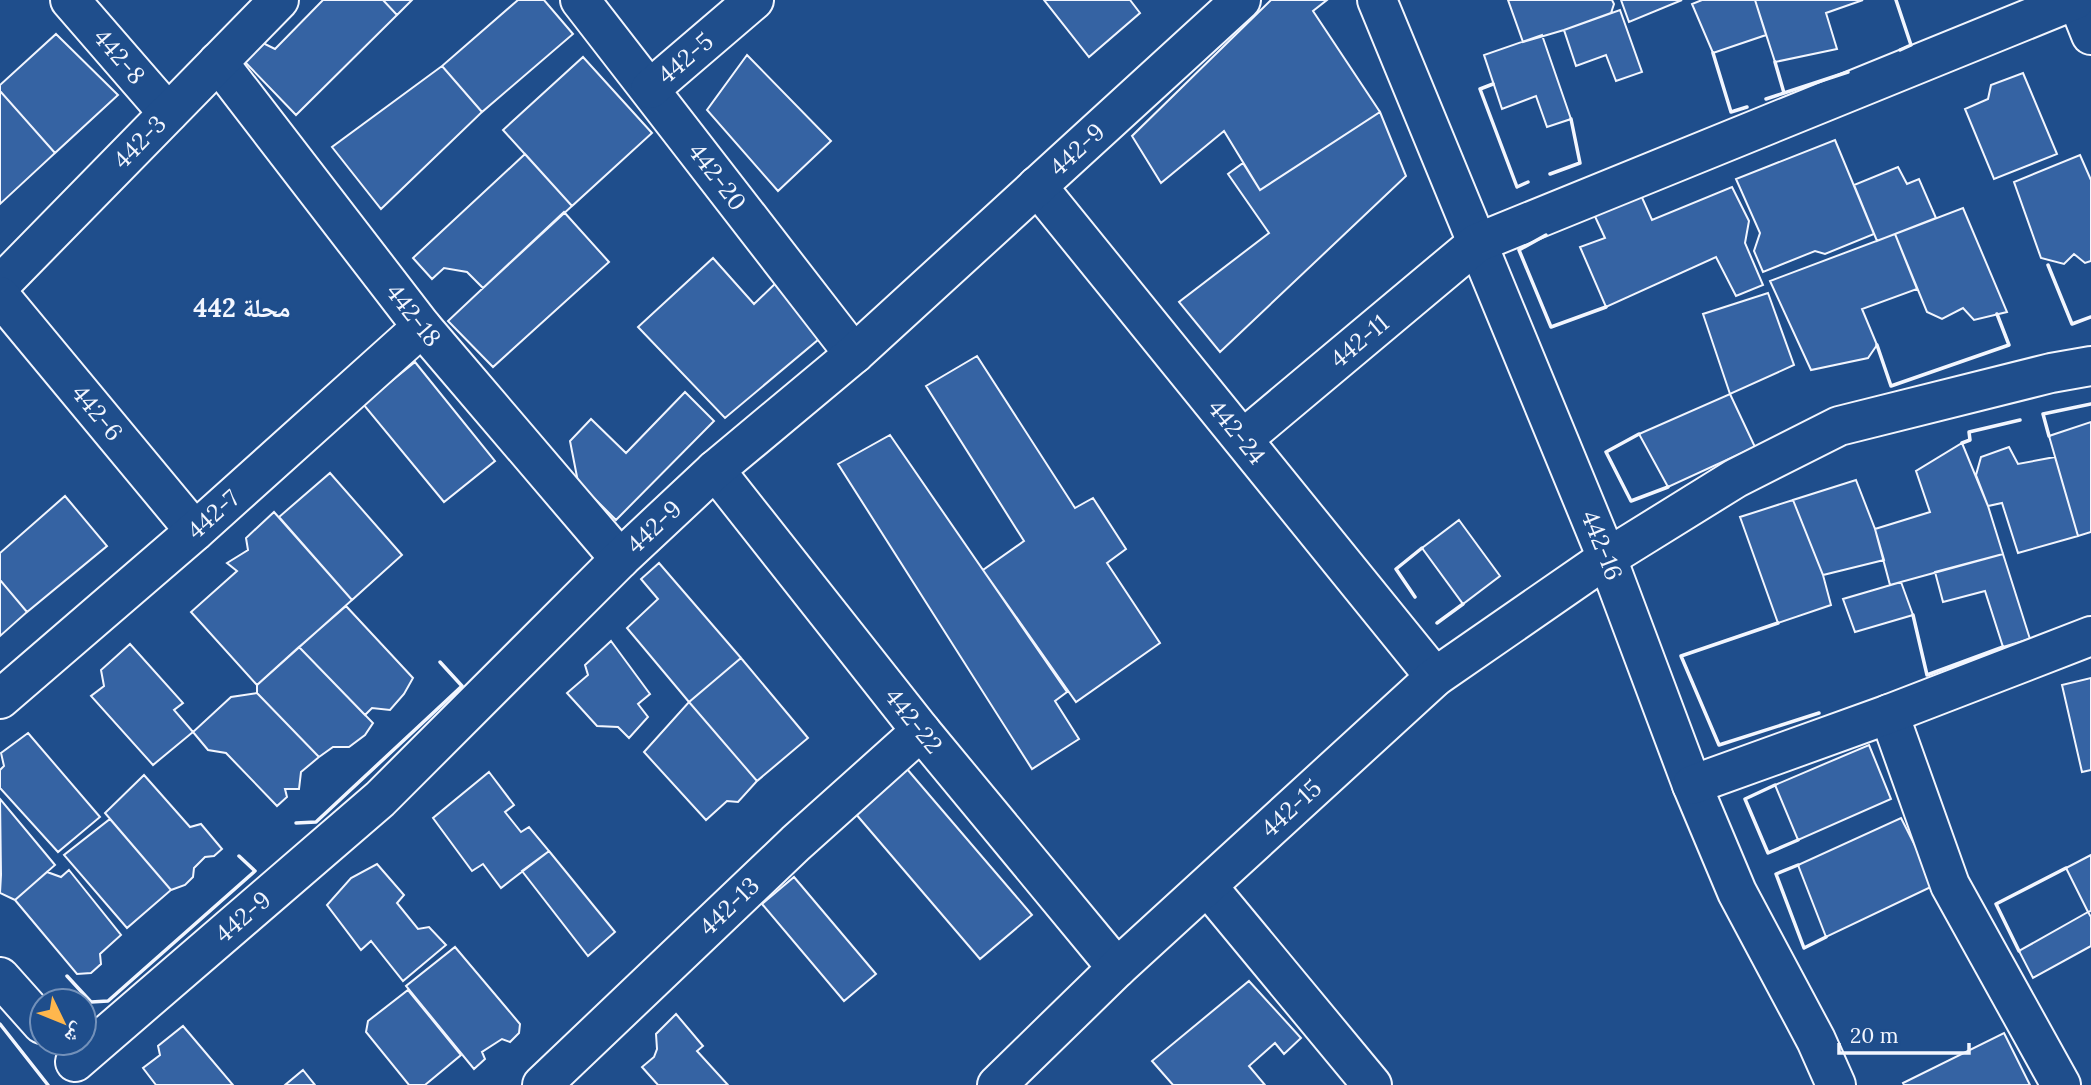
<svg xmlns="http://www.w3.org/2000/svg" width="2091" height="1085" font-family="Lora,'Noto Naskh Arabic',serif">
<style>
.building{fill:#3563a3;stroke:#f2f6ff;stroke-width:2}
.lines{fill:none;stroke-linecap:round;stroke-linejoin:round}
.minor-casing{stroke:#f2f6ff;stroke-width:42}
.minor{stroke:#1f4e8c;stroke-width:38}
.wall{stroke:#f2f6ff;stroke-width:3.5}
.labels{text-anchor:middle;stroke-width:5;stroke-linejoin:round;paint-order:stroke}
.street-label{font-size:24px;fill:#f2f6ff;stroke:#1f4e8c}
.neighbourhood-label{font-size:26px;font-weight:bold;fill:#f2f6ff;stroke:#1f4e8c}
</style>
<rect width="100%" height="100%" fill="#1f4e8c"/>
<path class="building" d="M323,0H383L397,15L296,115L245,62L263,43L275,49Z
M383,0H412L397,15Z
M518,0H544L573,34L482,112L442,66Z
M1044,0H1130L1140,13L1089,57Z
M1271,0H1327L1313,11L1380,112L1260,190L1224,131L1161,183L1132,136Z
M1508,0H1612L1614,4L1611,13L1564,30L1523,42Z
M1621,0H1682L1629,22Z
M1702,0H1755L1766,35L1713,53L1692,4Z
M1755,0H1863L1826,13L1837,49L1775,62Z
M1620,10L1642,72L1616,81L1606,55L1576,66L1564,30Z
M56,34L118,95L55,153L0,91V85Z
M1542,35L1571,119L1547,127L1536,96L1502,109L1484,55Z
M747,55L831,141L778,191L707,110Z
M583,57L652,133L572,206L503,130Z
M442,66L482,112L381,209L332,147Z
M2023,73L2057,154L1994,179L1965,109L1988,99L1991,85Z
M0,91L55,153L0,204Z
M1380,112L1406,176L1220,352L1179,302L1269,233L1228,174L1243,163L1260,190Z
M1835,140L1874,234L1825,254L1815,251L1763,272L1754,251L1760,233L1736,179Z
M525,154L572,206L483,288L467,272L444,268L432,279L413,258Z
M2080,155L2091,180V261L2085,263L2074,254L2064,264L2041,258L2014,182Z
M1898,167L1907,184L1919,179L1936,218L1877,241L1854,185Z
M1732,187L1749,221L1745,243L1763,285L1736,296L1716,257L1606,307L1580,247L1605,238L1592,210L1640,193L1652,220Z
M1963,208L2007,312L1974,320L1963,308L1942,319L1927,312L1895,234Z
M564,212L609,262L493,367L448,321Z
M1895,234L1917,289L1862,309L1877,345L1868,358L1811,370L1770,281Z
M713,258L754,304L780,279L825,334L725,418L638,327Z
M1768,293L1794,365L1730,394L1703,314Z
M977,356L1075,508L1093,498L1126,549L1107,563L1160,643L1076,702L983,570L1024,541L926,386Z
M415,362L495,461L444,502L363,404Z
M685,392L714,421L616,520L578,482L570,441L591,419L626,453Z
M1730,394L1755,447L1668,487L1639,434Z
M2091,422V532L2078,536L2049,436Z
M890,435L1067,692L1055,701L1079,739L1032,769L838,464Z
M1962,443L1988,506L2003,554L1890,585L1875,529L1930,512L1916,471Z
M2009,447L2018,464L2055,457L2078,536L2018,553L2002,503L1988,506L1976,475L1981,457Z
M330,473L402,555L352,600L279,517Z
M1856,480L1875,529L1884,560L1823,575L1793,500Z
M65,496L107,546L27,612L0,580V553Z
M1793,500L1823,575L1831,605L1778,623L1740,517Z
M274,512L352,600L257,685L191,612L237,571L227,563L248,550L246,538Z
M1459,520L1500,576L1463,604L1422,548Z
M2003,554L2030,639L2003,647L1985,591L1943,602L1935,572Z
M659,563L741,658L689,702L627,628L658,599L641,579Z
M0,580L27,612L0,636Z
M1901,582L1913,615L1855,632L1843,599Z
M346,606L413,678L404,694L390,710L372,708L365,715L299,647Z
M611,641L650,694L638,704L648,717L629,738L618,727L597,726L567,693L588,675L585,665Z
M130,644L183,703L174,710L193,732L153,765L91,696L104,686L101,670Z
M299,647L373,723L365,735L349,747H333L319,757L257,693V685Z
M741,658L808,738L757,781L689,702Z
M2091,678V770L2082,772L2062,685Z
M257,693L319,757L301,772L299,789H285L287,797L277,806L226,753L208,750L193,732L231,697Z
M689,702L757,781L738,802L727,801L706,820L644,752Z
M28,733L100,817L58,852L0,788V770L4,766L1,753Z
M1869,745L1891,799L1798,840L1775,785Z
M907,769L1032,915L980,959L855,813Z
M489,772L514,805L505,812L521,832L529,827L549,851L501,888L483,864L472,871L433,818Z
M144,775L190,827L201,824L222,849L214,856L205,857L194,868L193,877L185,885L171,890L105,813Z
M0,799L55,865L15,900L0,893L1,875Z
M1901,818L1935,885L1826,937L1798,865Z
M110,819L171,890L127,928L64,855Z
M549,851L615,932L588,956L522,871Z
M2091,855V911L2088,912L2066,868Z
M377,864L404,895L397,903L418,929L429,927L446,945L403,981L371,941L361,950L327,905L351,878Z
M69,870L121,935L100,954L101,964L91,973L77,974L15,900L47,872L61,877Z
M794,877L876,974L844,1001L762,904Z
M2088,912L2091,917V946L2033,978L2019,951Z
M455,947L520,1024L519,1033L510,1042L502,1039L482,1052L485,1059L474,1069L406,986Z
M1249,981L1301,1038L1284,1054L1275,1043L1249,1066L1265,1085H1173L1152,1061Z
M408,990L461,1055L425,1085H409L366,1032L368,1021Z
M676,1014L703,1046L697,1051L728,1085H658L642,1067L654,1057L657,1049L656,1034Z
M183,1026L233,1085H156L143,1068L160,1055L158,1046Z
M2004,1033L2030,1085H1904L1903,1083Z
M303,1070L315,1085H285Z"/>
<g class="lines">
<g class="minor-casing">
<g id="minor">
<path id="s1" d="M70,0L168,113"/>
<path id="s2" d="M580,0L854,354"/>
<path id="s3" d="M1377,0L1607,558L1692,785L1737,892L1816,1040L1836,1085"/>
<path d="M2077,0L2091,35"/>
<path id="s4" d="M218,62L422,327L620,559"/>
<path id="s5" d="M650,89L754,0"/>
<path id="s6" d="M1037,186L1435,677"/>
<path id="s7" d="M0,285L279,0"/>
<path id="s8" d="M0,296L195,531"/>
<path id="s9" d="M1243,439L1477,243L2075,0"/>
<path id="s10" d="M715,470L921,731L1117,968"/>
<path id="s11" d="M0,699L195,531L422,327"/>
<path d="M1889,714L1950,885L2061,1085"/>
<path d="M1692,785L1889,714L2091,636"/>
<path d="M1208,887L1372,1085"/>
<path d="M0,977L42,1024"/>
<path id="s12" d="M75,1062L380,799L620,559L715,470L854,354L1241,0"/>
<path id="s13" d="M542,1085L796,843L921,731"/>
<path id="s14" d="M997,1085L1117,968L1435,677L1607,558L1736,478L1839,426L2051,373L2091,366"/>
</g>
</g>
<use href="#minor" class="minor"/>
<path class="wall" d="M1896,0L1911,45L1900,50
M1713,53L1731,112L1747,107
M1775,62L1784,93L1848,72
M1493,84L1480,89L1517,187L1528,182
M1766,99L1784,93
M1550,174L1580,163L1571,119
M1546,235L1519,250L1551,327L1606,307
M2048,265L2072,324L2091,317
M1877,345L1891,386L2009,345L1997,314
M1639,434L1606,452L1631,501L1668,487
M2049,436L2043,414L2091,404
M1962,443L1970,440L1969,432L2020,420
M1415,597L1396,569L1422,548
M1913,615L1927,675L2003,647
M1437,623L1463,604
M1778,623L1681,656L1719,745L1819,713
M1775,785L1745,799L1768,853L1798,840
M296,823L316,822L462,686L440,662
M1798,865L1776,874L1804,948L1826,937
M2019,951L1996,904L2066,868
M67,976L91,1002L108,1001L255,871L239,856
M0,1024L48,1085"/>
</g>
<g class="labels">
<g class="street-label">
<text dy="8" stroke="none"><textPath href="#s1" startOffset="75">442-8</textPath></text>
<text dy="8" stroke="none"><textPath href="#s5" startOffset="47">442-5</textPath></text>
<text dy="8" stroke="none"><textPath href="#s7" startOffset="200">442-3</textPath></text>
<text dy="8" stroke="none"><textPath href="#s12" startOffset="1356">442-9</textPath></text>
<text dy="8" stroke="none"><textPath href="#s2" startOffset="224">442-20</textPath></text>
<text dy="8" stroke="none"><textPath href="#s4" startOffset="320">442-18</textPath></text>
<text dy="8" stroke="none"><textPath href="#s9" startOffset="152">442-11</textPath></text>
<text dy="8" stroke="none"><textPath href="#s8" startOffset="152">442-6</textPath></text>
<text dy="8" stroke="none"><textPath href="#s6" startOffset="317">442-24</textPath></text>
<text dy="8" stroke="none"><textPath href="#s11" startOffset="282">442-7</textPath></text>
<text dy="8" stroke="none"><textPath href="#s12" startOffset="789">442-9</textPath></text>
<text dy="8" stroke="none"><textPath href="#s3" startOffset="590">442-16</textPath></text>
<text dy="8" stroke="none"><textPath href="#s10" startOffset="320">442-22</textPath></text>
<text dy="8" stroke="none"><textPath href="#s14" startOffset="404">442-15</textPath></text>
<text dy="8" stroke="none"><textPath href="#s13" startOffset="259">442-13</textPath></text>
<text dy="8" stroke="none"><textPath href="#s12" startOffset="222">442-9</textPath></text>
</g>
<g class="neighbourhood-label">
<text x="242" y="317">محلة 442</text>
</g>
</g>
<g transform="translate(63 1022) rotate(133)"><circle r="33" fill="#1f4e8c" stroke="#7391ba" stroke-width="2"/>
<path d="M0-5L12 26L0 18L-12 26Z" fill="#ffb74d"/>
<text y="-10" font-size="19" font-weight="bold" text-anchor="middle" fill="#f2f6ff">ش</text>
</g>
<path d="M1839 1043v10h130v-10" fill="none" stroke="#f2f6ff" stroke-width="3.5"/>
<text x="1850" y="1043" font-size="21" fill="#f2f6ff" stroke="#1f4e8c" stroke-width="5" paint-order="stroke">20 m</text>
</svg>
